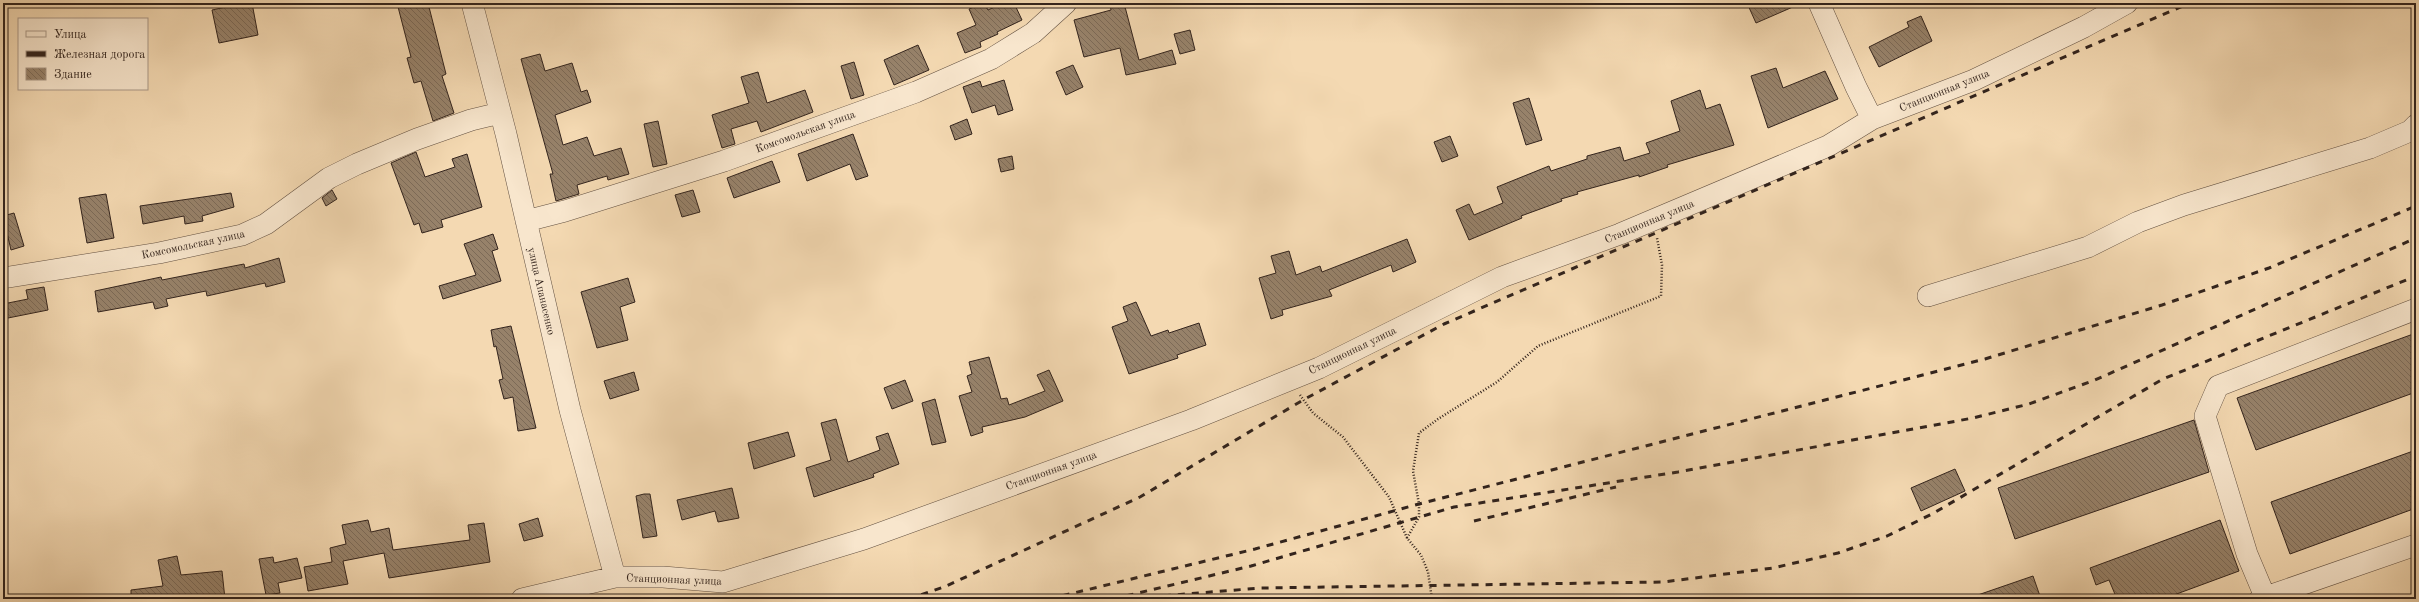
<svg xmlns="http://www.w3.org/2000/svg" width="2419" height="602" font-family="'Old Standard TT',serif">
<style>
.building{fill:url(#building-back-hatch);stroke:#33241d}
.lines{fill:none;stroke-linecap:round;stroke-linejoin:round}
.minor-casing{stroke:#635142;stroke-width:22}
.path{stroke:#33241d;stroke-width:2.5;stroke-dasharray:1 2;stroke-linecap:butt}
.minor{stroke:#f8e6cd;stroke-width:21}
.rail{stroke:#33241d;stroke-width:3;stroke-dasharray:7 7;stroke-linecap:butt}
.labels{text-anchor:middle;stroke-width:3.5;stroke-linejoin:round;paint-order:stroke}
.street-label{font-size:11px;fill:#33241d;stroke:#f8e6cd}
</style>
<defs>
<pattern id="building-back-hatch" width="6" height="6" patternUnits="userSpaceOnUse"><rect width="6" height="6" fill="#97826a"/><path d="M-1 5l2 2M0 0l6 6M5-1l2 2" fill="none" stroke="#7c6a57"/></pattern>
</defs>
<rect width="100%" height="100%" fill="#f4d9b2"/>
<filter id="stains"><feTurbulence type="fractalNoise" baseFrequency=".005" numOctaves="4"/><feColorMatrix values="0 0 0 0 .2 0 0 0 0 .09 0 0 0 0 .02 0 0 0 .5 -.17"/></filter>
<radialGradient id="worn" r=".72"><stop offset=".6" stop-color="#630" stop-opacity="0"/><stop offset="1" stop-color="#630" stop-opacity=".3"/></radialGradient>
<path class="building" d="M226,3H252L258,35L219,43L212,10L226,7Z
M397,3H428L446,74L442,76L454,113L433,121L421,81L414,83L407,58L411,57Z
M984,3L988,10L1003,3H1014L1022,20L997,32L998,34L980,42L981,47L965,53L957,33L976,25L969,9Z
M1110,3H1124L1139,60L1172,50L1176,64L1126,75L1120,48L1084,57L1074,20L1111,10Z
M1747,3H1802L1756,23Z
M1921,16L1932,41L1879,67L1869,47L1909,27L1907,22Z
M1190,30L1195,50L1180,54L1174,34Z
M918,45L929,70L894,85L884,60Z
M540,54L545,71L572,63L581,92L587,90L591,102L555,115L563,145L587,137L594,156L621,148L629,174L608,180L607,176L577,185L579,194L556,201L550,174H553L521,59Z
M854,62L864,95L851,99L841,66Z
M1073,65L1083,87L1066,95L1056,72Z
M1776,68L1783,88L1825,71L1838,99L1768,128L1751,76Z
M758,72L767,103L805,90L813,112L761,132L757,121L731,129L735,144L722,148L712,115L749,103L741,77Z
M1004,80L1013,110L998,115L995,105L972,113L963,87L980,81L982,87Z
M1700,90L1706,109L1720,104L1734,145L1667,165L1668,167L1639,177V175L1577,192L1578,194L1561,199L1562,201L1521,216L1522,218L1469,240L1456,210L1469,204L1474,215L1503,203L1497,187L1549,166L1551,171L1587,159V156L1620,147L1624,161L1650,153L1646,143L1680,131L1671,101Z
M1529,98L1542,140L1526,145L1513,103Z
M967,119L972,134L955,140L950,126Z
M658,121L667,164L653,167L644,124Z
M853,134L868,176L856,180L850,164L807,181L798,154Z
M1450,136L1458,156L1442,162L1434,142Z
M416,152L425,177L455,167L452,159L467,154L482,207L441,220L443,227L422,233L419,223L414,225L391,163Z
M1012,156L1014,169L1001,172L998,159Z
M772,161L780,182L734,198L727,178Z
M332,190L337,199L326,206L322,198Z
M693,190L700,212L682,217L675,195Z
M231,193L234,207L202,216L203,221L185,224L184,216L143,224L140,206Z
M106,194L114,238L87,243L79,198Z
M14,213L24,246L11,250L3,216Z
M493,234L498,249L492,251L501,281L443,299L439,286L476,275L464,244Z
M1407,239L1416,262L1393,272L1391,265L1329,290L1332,296L1282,310L1283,315L1271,319L1259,278L1276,273L1271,256L1289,251L1296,275L1320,266L1322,272Z
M279,258L285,282L266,287L265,283L207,296L206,291L166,299L168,306L155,309L153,302L98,312L95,291L161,277L162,280L244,264L245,268Z
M628,278L635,302L620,307L628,340L597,348L581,292Z
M44,287L48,310L3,319V304L28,299L26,290Z
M1136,302L1151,336L1168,330L1169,333L1199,323L1206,345L1177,355L1178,358L1129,374L1112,327L1128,321L1123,307Z
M511,326L536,428L518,431L513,397L504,399L499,380L503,379L496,346L494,347L491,330Z
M2416,333V392L2256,450L2237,398Z
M989,357L1001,399L1007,398L1009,405L1045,391L1037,375L1049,370L1063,401L1025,417L982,427L983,432L971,436L959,396L972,392L967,376L972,374L969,362Z
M634,372L639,390L610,399L604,381Z
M905,380L913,401L892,409L884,388Z
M935,399L946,442L932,445L922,403Z
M836,419L848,462L880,450L876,437L888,433L899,464L873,474L874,477L814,497L806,468L831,460L821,423Z
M2194,420L2209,472L2015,539L1998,488Z
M788,432L795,456L754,469L748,443Z
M2416,450V508L2290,554L2271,502Z
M1955,469L1965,491L1921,511L1911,488Z
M732,488L739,518L718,522L715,511L682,520L677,500Z
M644,494H650L657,536L643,538L636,496Z
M538,518L543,536L524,541L519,524Z
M368,520L371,532L389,528L393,550L470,540L468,525L484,523L490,562L389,578L384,553L343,561L348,584L308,591L304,567L332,562L330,548L346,544L342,525Z
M2220,520L2239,571L2163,599H2117L2109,580L2096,585L2090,568Z
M177,556L181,575L222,571L225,599H131V590L163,586L158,560Z
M273,557L274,563L297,558L302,578L278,583L280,593L266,595L259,559Z
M2033,576L2041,599H1973L1972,597Z"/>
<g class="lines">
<g class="minor-casing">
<path id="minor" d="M472,3L506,134L570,410L615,577
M1819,3L1856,87L1872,119
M526,221L565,211L724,161L916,92L991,59L1033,33L1066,3
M3,278L159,253L242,235L266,224L329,178L357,164L417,139L471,120L500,113
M1928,296L2088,247L2138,222L2184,205L2370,148L2410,131L2416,125
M522,599L615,577H663L723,582L864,539L1191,420L1319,368L1502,277L1620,234L1828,146L1872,119L1974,80L2084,27L2127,3
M2260,599L2416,545
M2266,599L2247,554L2205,416L2218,386L2416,309"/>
</g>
<path class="path" d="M1300,395L1313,413L1343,437L1389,497L1407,538L1421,555L1428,572L1432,599
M1407,538L1419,517V504L1413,471L1419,433L1438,419L1497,382L1538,346L1661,296L1662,265L1657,238"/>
<use href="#minor" class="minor"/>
<path class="rail" d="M1474,521L1616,487
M1136,598L1261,588L1663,582L1773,568L1838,553L1887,536L1932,514L2163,379L2416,276
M908,599L944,587L1140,497L1303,400L1444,324L2190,3
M1049,599L1255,549L1419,504L1985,359L2162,305L2269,268L2416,206
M1113,599L1251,566L1454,507L1678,472L1973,418L2029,404L2095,380L2416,238"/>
</g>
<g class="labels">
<g class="street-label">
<text transform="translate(1944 90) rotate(-22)" y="4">Станционная улица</text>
<text transform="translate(805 131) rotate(-20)" y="4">Комсомольская улица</text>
<text transform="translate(1649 221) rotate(-23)" y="4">Станционная улица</text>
<text transform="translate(193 244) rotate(-12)" y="4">Комсомольская улица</text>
<text transform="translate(542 291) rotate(77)" y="4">улица Апанасенко</text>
<text transform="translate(1352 350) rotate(-26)" y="4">Станционная улица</text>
<text transform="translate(1051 470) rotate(-20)" y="4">Станционная улица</text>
<text transform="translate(674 579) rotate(2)" y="4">Станционная улица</text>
</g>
</g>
<rect width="2419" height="602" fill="none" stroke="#f4d9b2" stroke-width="16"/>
<rect x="4" y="4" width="2411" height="594" fill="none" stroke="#33241d" stroke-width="2"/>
<rect x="8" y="8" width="2403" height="586" fill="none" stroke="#33241d"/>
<rect x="18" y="18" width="130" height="72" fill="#f8e6cd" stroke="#a99887"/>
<rect x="26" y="31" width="20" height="6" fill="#f8e6cd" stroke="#a99887"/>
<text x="54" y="38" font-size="12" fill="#33241d">Улица</text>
<rect x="26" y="51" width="20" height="6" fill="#33241d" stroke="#a99887"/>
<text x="54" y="58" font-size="12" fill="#33241d">Железная дорога</text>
<rect x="26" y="68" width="20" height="12" fill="url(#building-back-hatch)" stroke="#a99887"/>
<text x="54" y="78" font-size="12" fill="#33241d">Здание</text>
<rect width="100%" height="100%" filter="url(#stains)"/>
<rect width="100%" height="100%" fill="url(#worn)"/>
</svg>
